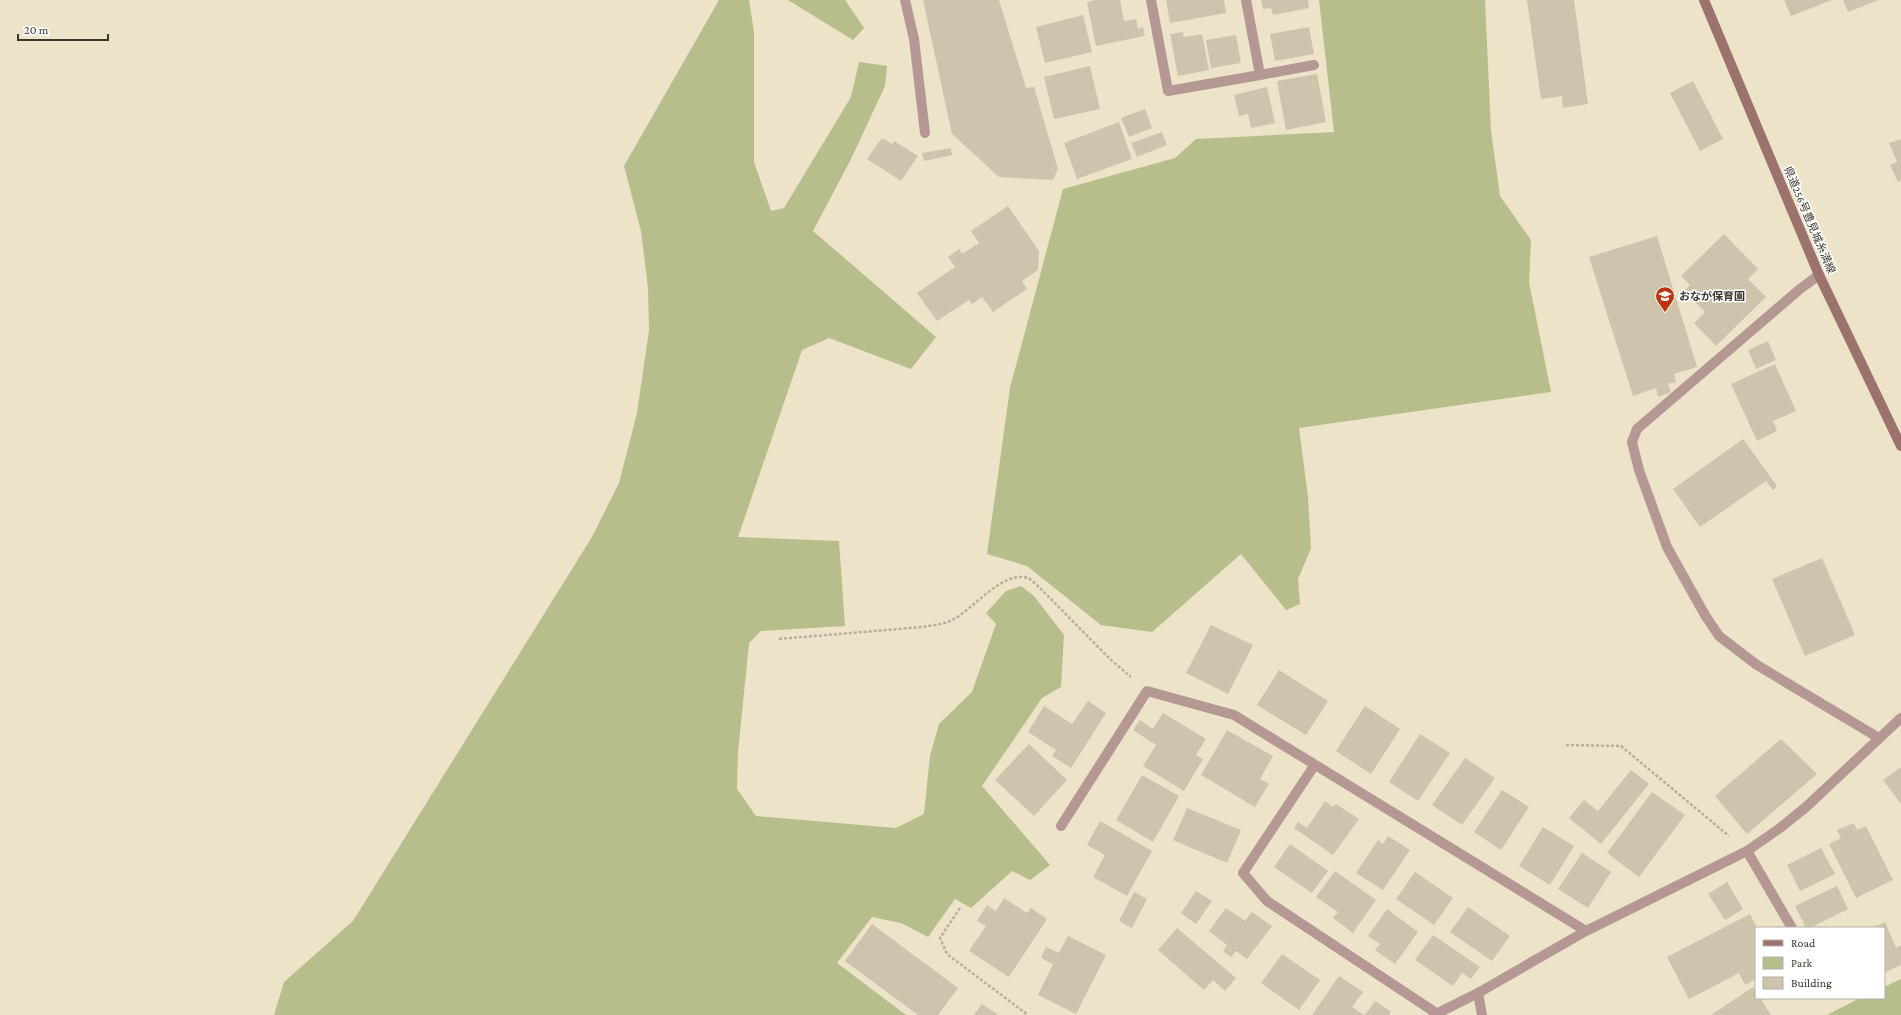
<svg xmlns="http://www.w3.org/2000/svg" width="1901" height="1015" font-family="'Crimson Pro','Noto Sans JP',serif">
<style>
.green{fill:#b7bd8b}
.building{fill:#cec4ab}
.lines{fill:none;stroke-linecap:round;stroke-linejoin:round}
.path{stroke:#b7af99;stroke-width:2.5;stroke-dasharray:3 2;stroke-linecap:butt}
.minor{stroke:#b59793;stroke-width:10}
.secondary{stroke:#9c726c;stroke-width:10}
.labels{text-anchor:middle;stroke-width:3;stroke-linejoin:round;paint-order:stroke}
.street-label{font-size:11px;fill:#3c382e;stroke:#fff}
.poi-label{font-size:11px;font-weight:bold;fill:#3c382e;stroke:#fff;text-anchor:start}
</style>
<rect width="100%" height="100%" fill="#ece3c8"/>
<path class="green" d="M719,0H749L754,32V162L771,211L784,208L851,97L859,62L887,66L885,86L851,159L813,231L936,337L911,369L829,338L802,350L738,537L839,541L845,626L761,631L749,643L738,752L737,789L756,816L896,828L924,814L930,756L939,724L972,692L996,624L986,613L1006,591L1021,586L1034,596L1064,635L1061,687L1042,698L982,786L1050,865L1030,880L1012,871L971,908L955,899L928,937L901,923L872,917L837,963L906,1015H274L284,982L353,921L592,537L619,483L637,413L649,330L648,288L641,231L624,166Z
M788,0H845L864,28L853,40Z
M1319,0H1485L1491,131L1500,196L1531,240L1529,282L1551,392L1299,428L1308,497L1311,548L1298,579L1300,604L1286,610L1241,554L1152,632L1101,625L1027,566L987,554L1010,388L1063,189L1175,158L1196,139L1334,132Z
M1901,979V1015H1827L1860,998H1884V987Z"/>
<path class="building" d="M923,0H999L1026,88L1034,87L1058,169L1053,180L999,177L952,134Z
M1095,0H1120L1124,21L1136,19L1138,29L1143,27L1145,36L1096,46L1087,2Z
M1166,0H1224L1226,13L1170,23Z
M1261,0H1308L1309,8L1273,15L1271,8L1263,9Z
M1527,0H1574L1588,104L1563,108L1562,96L1541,99Z
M1784,0H1832L1791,16Z
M1843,0H1879L1848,12Z
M1083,15L1092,52L1045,63L1036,27Z
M1309,27L1314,54L1275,61L1270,34Z
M1183,32L1184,37L1202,34L1209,70L1178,76L1170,34Z
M1236,35L1241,63L1211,68L1206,40Z
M1090,66L1100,109L1054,119L1044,77Z
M1317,74L1326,122L1286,130L1277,81Z
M1693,81L1723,139L1700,151L1670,93Z
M1267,87L1275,123L1251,128L1248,114L1239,116L1234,95Z
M1145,109L1152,128L1129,137L1121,118Z
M1119,122L1132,159L1077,179L1064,143Z
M1162,132L1167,145L1137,157L1131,143Z
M882,138L892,144L894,141L918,156L901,181L867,159Z
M1901,139V181L1898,182L1890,165L1897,162L1889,143Z
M951,148L952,155L924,161L922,153Z
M1008,206L1039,251L1038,270L1022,281L1027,289L993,312L982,297L972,304L969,300L937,321L917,293L955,267L948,257L959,249L962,254L979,243L971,231Z
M1724,234L1758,269L1748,279L1766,297L1716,346L1694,323L1705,312L1684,291L1690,285L1681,276Z
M1657,236L1697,367L1674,374L1676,382L1668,384L1671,392L1658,397L1656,388L1633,396L1589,257Z
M1768,341L1776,360L1756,369L1748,350Z
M1775,364L1796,411L1773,421L1777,431L1757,441L1731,384Z
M1743,439L1777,486L1773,490L1766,481L1700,527L1673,489Z
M1822,558L1855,635L1805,656L1772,579Z
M1211,625L1253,645L1228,694L1186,673Z
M1279,670L1328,701L1306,735L1257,705Z
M1088,701L1106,713L1071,768L1052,756L1056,750L1028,732L1044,706L1072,724Z
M1365,706L1400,729L1371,774L1336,751Z
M1163,713L1206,739L1196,755L1203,759L1184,791L1143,766L1156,745L1133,730L1140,720L1153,729Z
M1227,730L1273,756L1260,779L1269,784L1255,807L1201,775Z
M1420,734L1450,753L1418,801L1389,782Z
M1781,739L1817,774L1747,834L1715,796Z
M1029,744L1067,780L1034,816L995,780Z
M1465,758L1495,778L1462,825L1432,805Z
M1901,767V804L1883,780Z
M1631,770L1649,784L1601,844L1569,818L1584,800L1598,811Z
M1142,775L1179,796L1153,842L1116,820Z
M1502,790L1529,807L1501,850L1474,832Z
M1652,792L1685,815L1639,877L1607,853Z
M1325,801L1333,807L1336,804L1359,819L1333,855L1294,828L1298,822L1307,828Z
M1187,808L1241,830L1227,863L1173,840Z
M1100,821L1152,851L1127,896L1093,877L1105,855L1087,845Z
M1854,823L1857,830L1866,826L1893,880L1856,898L1829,844L1841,838L1837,830Z
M1543,827L1574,846L1550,885L1519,866Z
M1388,836L1410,850L1383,890L1356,873L1378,840L1383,844Z
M1290,844L1328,871L1312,893L1274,867Z
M1821,848L1835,874L1800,891L1787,865Z
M1582,853L1611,872L1588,908L1558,889Z
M1335,871L1376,900L1353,933L1333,918L1338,912L1316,897Z
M1415,872L1453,898L1434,925L1396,899Z
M1727,882L1743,909L1725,920L1708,894Z
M1837,886L1848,909L1810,928H1806L1795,906Z
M1196,891L1212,901L1196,924L1181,913Z
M1134,892L1147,899L1132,928L1119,921Z
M1004,898L1027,913L1031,908L1047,919L1009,977L969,951L986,926L977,921L987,905L996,911Z
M1468,907L1510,936L1492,961L1450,932Z
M1226,908L1245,921L1252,912L1272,926L1247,959L1236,951L1231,957L1223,951L1227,945L1209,931Z
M1387,909L1418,932L1395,964L1375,950L1380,944L1368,936Z
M1750,914L1757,928L1756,979L1745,985L1739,973L1689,999L1667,957Z
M1885,922L1896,948L1901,945V965L1884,973V928H1872Z
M872,924L958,988L938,1015H918L845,961Z
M1177,928L1236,978L1225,991L1213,980L1204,990L1158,950Z
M1433,935L1480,967L1471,979L1462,973L1453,986L1415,960Z
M1068,936L1106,955L1076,1014L1038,995L1053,964L1041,958L1046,947L1059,953Z
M1282,954L1320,980L1299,1010L1261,983Z
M1339,976L1363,992L1352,1007L1364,1015H1312Z
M1753,987L1756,992V998H1760L1771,1015H1711Z
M1375,1001L1390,1011V1015H1365Z
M982,1004L998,1015H974Z"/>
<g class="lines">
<path class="path" d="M779,639L922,627C932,625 943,625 952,620C973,610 1002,570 1028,578C1032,580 1036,585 1040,588L1111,660L1131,677
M1566,745L1621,746L1729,836
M960,908L940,938L947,954L1028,1015"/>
<path class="minor" d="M905,0L914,39L925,133
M1151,0L1168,91L1260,75L1246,0
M1260,75L1314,65
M1819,275L1800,289L1637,429L1632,442L1639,470L1667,547L1705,615L1719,636L1757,665L1879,738
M1314,766L1243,873L1267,901L1436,1013
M1061,826L1147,691L1234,715L1586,931
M1747,851L1792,928
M1478,993L1482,1015
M1434,1015L1478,993L1586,931L1747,851L1780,828L1806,807L1901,718"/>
<path class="secondary" d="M1704,0L1819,275L1901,446"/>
</g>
<defs>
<g id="school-pin" transform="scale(1)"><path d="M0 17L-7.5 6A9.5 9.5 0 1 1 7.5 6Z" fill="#be3410" stroke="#fff"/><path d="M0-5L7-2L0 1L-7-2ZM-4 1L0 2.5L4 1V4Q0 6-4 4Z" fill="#fff"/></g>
</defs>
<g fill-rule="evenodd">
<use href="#school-pin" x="1665" y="296"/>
</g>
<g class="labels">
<g class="street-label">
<text transform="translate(1810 220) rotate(67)" y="4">県道256号豊見城糸満線</text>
</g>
<g class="poi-label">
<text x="1679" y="300">おなが保育園</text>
</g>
</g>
<rect x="1755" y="927" width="130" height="72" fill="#ffffff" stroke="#b1afab"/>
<rect x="1763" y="940" width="20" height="6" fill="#9c726c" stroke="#b1afab"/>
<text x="1791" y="947" font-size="12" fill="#3c382e">Road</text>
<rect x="1763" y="957" width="20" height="12" fill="#b7bd8b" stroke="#b1afab"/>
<text x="1791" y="967" font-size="12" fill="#3c382e">Park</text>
<rect x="1763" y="977" width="20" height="12" fill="#cec4ab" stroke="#b1afab"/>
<text x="1791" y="987" font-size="12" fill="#3c382e">Building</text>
<path d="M18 34v6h90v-6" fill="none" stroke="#3c382e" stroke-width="2"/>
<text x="24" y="34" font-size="12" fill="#3c382e" stroke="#ffffff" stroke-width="3" paint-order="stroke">20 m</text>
</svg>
